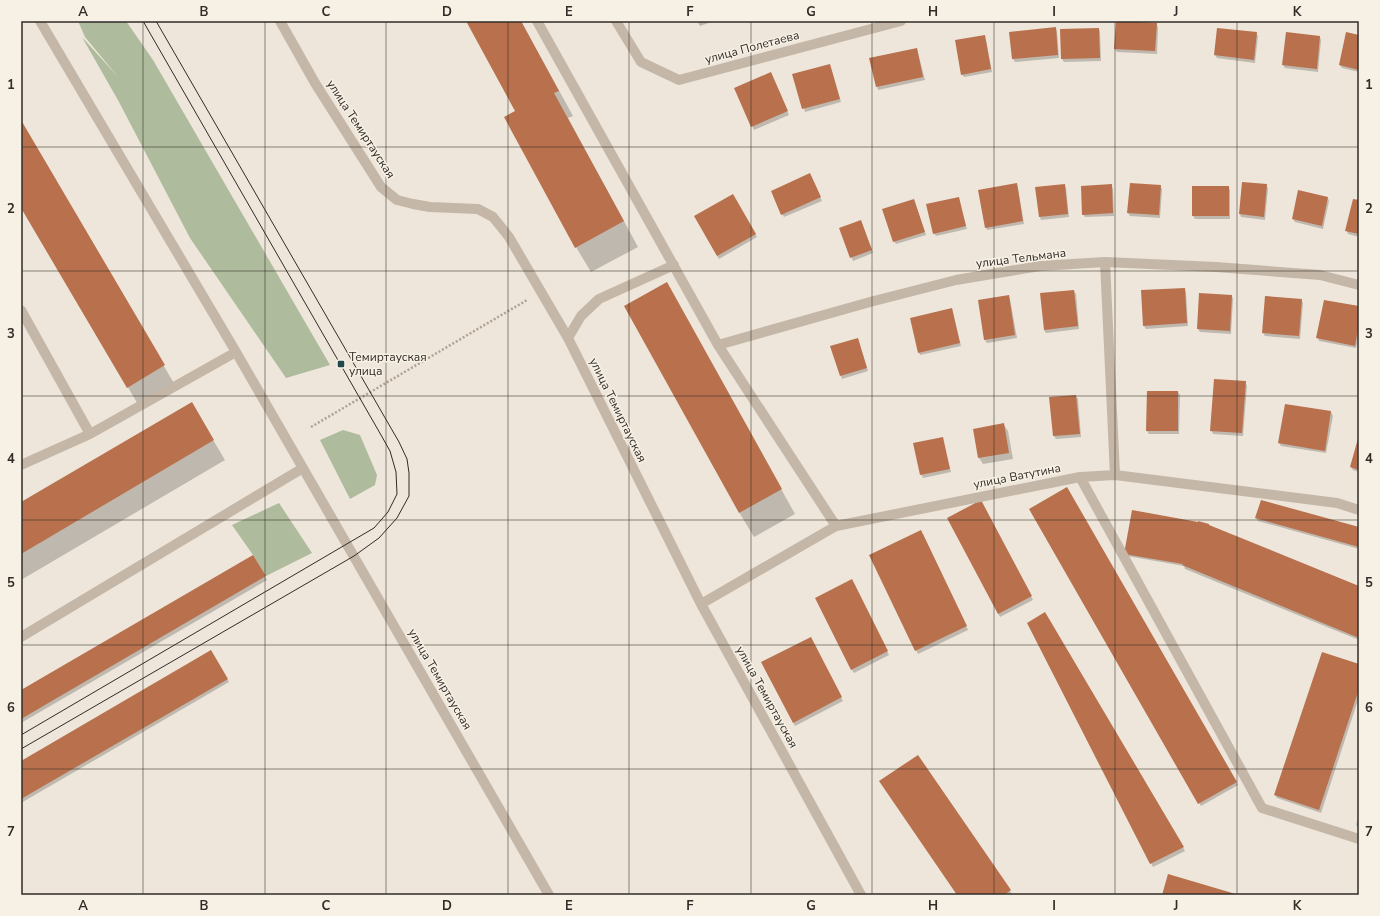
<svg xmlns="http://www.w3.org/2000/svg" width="1380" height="916" font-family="'Nunito Sans',sans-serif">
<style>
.green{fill:#aebb9c}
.shadow{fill:#0003}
.building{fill:#b8704d}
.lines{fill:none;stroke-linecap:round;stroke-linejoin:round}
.path{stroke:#b0a192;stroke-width:2.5;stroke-dasharray:2 2;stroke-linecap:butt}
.minor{stroke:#c5b7a7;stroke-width:10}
.tram{stroke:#322b27;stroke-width:1}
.grid{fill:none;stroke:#322b27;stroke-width:1;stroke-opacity:0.55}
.poi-dot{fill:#21484f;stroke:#f6f0e5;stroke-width:1.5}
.labels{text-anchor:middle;stroke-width:3;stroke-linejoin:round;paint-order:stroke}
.street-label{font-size:12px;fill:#322b27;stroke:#f6f0e5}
.poi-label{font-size:12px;fill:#322b27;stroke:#f6f0e5;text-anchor:start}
.neatline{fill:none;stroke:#322b27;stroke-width:1.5}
.grid-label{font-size:13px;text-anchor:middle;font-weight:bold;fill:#322b27}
</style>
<rect width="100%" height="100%" fill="#eee6da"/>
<path class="green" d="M78,21H126L153,60L330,365L286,378L190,238L119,102L82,37L118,77L85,37Z
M343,430L360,435L377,475L375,485L350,499L320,440Z
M279,503L312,553L266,576L253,555L232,525Z"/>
<path class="shadow" d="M467,21H521L573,116L568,118L638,247L591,272L576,247L517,111Z
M697,21H714L700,26Z
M1116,22L1156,24L1158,27L1157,54L1117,52L1115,49Z
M1055,28L1057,31L1059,58L1015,62L1013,59Z
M1099,29L1100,32L1101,61L1064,62L1062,59Z
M1256,33L1258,36L1255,63L1217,58L1215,55Z
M1347,33L1359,36V72L1342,68L1340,65Z
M1320,37L1321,40L1318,72L1285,68L1283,65Z
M986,40L992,72L964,77L962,74Z
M917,49L925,80L878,90L870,59Z
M831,68L841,102L805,112L794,75Z
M772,76L789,115L754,130L735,89Z
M21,122L175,385L139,406L21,206Z
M811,178L822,201L784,217L782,214Z
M1017,185L1018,188L1024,224L987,230L986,227Z
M1064,185L1066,188L1069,217L1041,220L1040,217Z
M1111,185L1113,189L1114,216L1085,217L1083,214Z
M1266,185L1268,188L1265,220L1241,217L1240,214Z
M1160,186L1162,189L1160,218L1130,216L1128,213Z
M1228,187L1230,190V219H1195L1193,216Z
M1299,192L1328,198L1329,201L1323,229L1295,222L1293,219Z
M733,195L757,237L719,259L695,217Z
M958,198L967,229L936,236L934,233Z
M914,200L926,235L896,244L894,241Z
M1359,201V237L1348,234L1347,231Z
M862,224L873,253L853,261L840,228Z
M1184,289L1186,292L1188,326L1146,329L1144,326Z
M1074,291L1076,294L1079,329L1046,333L1044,330Z
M1009,296L1010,299L1017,338L987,343L985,340Z
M1232,296L1233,299L1231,334L1200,332L1198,329Z
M1301,300L1303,303L1300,339L1265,336L1263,333Z
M1359,307V334L1356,348L1319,341L1318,338Z
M681,309L795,514L754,537L739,512Z
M952,309L961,346L920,355L919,352Z
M858,339L868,371L842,379L832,347Z
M1245,382L1247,386L1243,436L1213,434L1211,430Z
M1178,392L1180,395L1179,434H1149L1147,431Z
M1076,396L1078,399L1081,437L1056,439L1054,436Z
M191,403L225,460L21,580V503Z
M1331,412L1333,416L1326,453L1281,446L1279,443Z
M1004,425L1008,431L1013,459L983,464L979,458Z
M1359,437V472L1353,470L1351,467Z
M942,438L951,472L923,478L921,474Z
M1067,488L1238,785L1201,806L1030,509Z
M981,501L1033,600L1000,617L948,518Z
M1256,518L1359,528V549L1258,521Z
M1210,526L1359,588V640L1185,569L1184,566L1127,556L1125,553Z
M923,534L968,630L918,654L870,555Z
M253,556L267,580L21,723V691Z
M854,583L889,655L854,673L852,670Z
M1045,613L1185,851L1153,867L1029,624Z
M810,638L843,701L795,726L762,663Z
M211,651L229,682L21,803V762Z
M1359,665V697L1321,813L1277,798L1275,795Z
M918,756L1010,891L1012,894L1010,895H958Z
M1359,814V828L1356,825Z"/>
<path class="building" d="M466,21H521L559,91L554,93L624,221L575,248L504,117L515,111Z
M1116,21L1157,23L1155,51L1114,49Z
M1056,27L1058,55L1012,59L1009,32Z
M1099,28L1100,58L1061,59L1060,29Z
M1217,28L1257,32L1254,60L1214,55Z
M1286,32L1320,36L1317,69L1282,65Z
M1346,32L1359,35V70L1339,65Z
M985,35L991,69L961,75L955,40Z
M917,48L923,77L876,87L869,58Z
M830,64L840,99L802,109L792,74Z
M771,72L788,111L751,127L734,88Z
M21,120L165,365L127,388L21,208Z
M810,173L821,197L781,215L771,191Z
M1242,182L1267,184L1264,217L1239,214Z
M1017,183L1023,221L985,228L978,190Z
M1130,183L1161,185L1159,215L1127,213Z
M1065,184L1068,214L1039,217L1035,187Z
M1112,184L1113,213L1082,215L1081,186Z
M1192,186H1229V216H1192Z
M1298,190L1328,197L1322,226L1292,219Z
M733,194L756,234L717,256L694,216Z
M959,197L966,226L933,234L926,204Z
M914,199L925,232L893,242L882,209Z
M1353,199L1359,200V234L1345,231Z
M861,220L872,250L850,258L839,228Z
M667,282L782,489L739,513L624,306Z
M1185,288L1187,323L1143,326L1141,290Z
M1074,290L1078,326L1044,330L1040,293Z
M1199,293L1232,295L1230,331L1197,329Z
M1009,295L1015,335L984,340L978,300Z
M1265,296L1302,299L1299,336L1262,333Z
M1324,300L1359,306V324L1355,346L1316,338Z
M952,308L960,343L918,353L910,318Z
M858,338L867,368L840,376L830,346Z
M1214,379L1246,381L1242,433L1210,431Z
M1147,391H1178V431H1146Z
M1076,395L1080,434L1053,436L1049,397Z
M192,402L214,440L21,554V502Z
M1285,404L1331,411L1325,451L1278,443Z
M1004,423L1009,453L978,458L973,429Z
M1359,435V470L1350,467Z
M943,437L950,469L920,475L913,443Z
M1067,487L1237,782L1198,804L1029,509Z
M981,500L1032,596L998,614L947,518Z
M1261,500L1359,527V547L1255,518Z
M1132,510L1198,522V521L1209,524V525L1359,586V638L1182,565L1183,564L1124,554Z
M921,530L967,626L915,651L869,555Z
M253,555L266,576L21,719V690Z
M852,579L888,651L851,670L815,598Z
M1045,612L1184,847L1150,864L1027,623Z
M811,637L842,697L793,723L761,662Z
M211,650L228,679L21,799V761Z
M1322,652L1359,664V689L1319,810L1274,795Z
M918,755L1011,890L1004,895H957L879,781Z
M1168,874L1239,895H1162Z"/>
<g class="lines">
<path class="path" d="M311,427L527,300"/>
<path class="minor" d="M40,21L236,352L549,895
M280,21L315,83L381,187L397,200L413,204L430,207L478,209L493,217L509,237L568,338L701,604L861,895
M537,21L718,345L836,526
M616,21L641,62L679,80L901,21
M1105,262L1115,475
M21,310L90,434L21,465
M568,338L581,316L599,299L674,265
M718,345L870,302L956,280L1040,266L1105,262L1216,267L1320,275L1359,285
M90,434L236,352
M1080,477L1262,808L1359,839
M701,604L836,526L1080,477L1115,475L1337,503L1359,510
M21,637L303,468"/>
<path class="tram" d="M21,735L374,528L388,512L397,494L396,472L390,451L381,435L143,21
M21,749L354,556L379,538L397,518L409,496V473L407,459L399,442L156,21"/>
</g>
<path class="grid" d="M143,21V895M265,21V895M386,21V895M508,21V895M629,21V895M751,21V895M872,21V895M994,21V895M1115,21V895M1237,21V895M21,147H1359M21,271H1359M21,396H1359M21,520H1359M21,645H1359M21,769H1359"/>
<rect class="poi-dot" x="337" y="360" width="8" height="8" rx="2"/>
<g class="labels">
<g class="street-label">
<text transform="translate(752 47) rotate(-15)" y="4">улица Полетаева</text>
<text transform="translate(361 129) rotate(57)" y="4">улица Темиртауская</text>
<text transform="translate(1021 258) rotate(-7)" y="4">улица Тельмана</text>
<text transform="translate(618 410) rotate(64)" y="4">улица Темиртауская</text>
<text transform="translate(1017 476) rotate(-11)" y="4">улица Ватутина</text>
<text transform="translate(440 679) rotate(60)" y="4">улица Темиртауская</text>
<text transform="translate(767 697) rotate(61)" y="4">улица Темиртауская</text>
</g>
<g class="poi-label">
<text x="349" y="361">Темиртауская<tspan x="349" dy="14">улица</tspan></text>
</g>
</g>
<rect width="1380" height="916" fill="none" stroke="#f6f0e5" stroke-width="44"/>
<rect x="22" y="22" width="1336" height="872" class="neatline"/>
<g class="grid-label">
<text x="83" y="16">A</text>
<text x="204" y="16">B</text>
<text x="326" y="16">C</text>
<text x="447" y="16">D</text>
<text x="569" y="16">E</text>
<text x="690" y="16">F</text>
<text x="811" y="16">G</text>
<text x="933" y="16">H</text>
<text x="1054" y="16">I</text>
<text x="1176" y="16">J</text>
<text x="1297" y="16">K</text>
<text x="11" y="89">1</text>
<text x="1369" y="89">1</text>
<text x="11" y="213">2</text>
<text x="1369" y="213">2</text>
<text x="11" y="338">3</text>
<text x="1369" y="338">3</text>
<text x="11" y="463">4</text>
<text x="1369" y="463">4</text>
<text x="11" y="587">5</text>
<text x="1369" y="587">5</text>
<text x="11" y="712">6</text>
<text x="1369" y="712">6</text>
<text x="11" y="836">7</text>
<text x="1369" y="836">7</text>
<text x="83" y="910">A</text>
<text x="204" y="910">B</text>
<text x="326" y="910">C</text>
<text x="447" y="910">D</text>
<text x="569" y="910">E</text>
<text x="690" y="910">F</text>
<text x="811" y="910">G</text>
<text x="933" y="910">H</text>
<text x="1054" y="910">I</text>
<text x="1176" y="910">J</text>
<text x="1297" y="910">K</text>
</g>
</svg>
